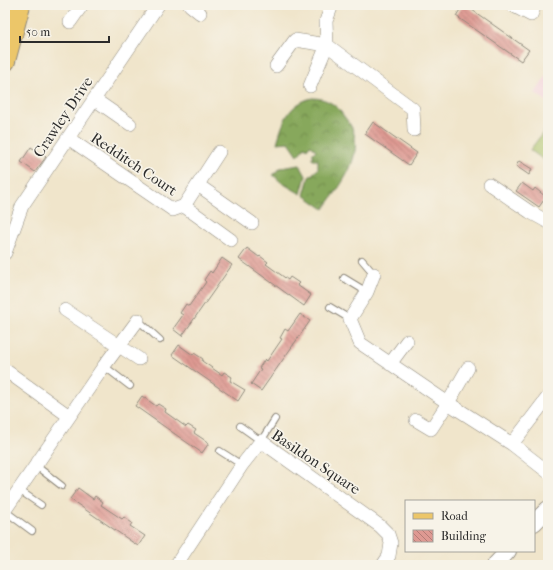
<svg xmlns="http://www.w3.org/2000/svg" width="553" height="570" font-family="'IM FELL French Canon',serif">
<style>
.built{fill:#f4cfdc}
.forest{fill:url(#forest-crowns);stroke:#596a44}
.park{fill:#aac267;stroke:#6a7649}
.building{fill:url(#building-back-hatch)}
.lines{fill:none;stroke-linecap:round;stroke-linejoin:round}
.service-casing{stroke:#8e887b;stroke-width:8}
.minor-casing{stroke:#8e887b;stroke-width:14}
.tertiary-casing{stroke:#8e887b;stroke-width:18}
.primary-casing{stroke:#8e887b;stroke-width:22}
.service{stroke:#fff;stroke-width:6}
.minor{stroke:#fff;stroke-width:13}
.tertiary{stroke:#fff;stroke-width:16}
.primary{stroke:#ecc669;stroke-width:20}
.labels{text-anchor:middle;stroke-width:3.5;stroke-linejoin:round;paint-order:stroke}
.street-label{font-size:15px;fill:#2b2b2b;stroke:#f7f3e8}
</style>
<defs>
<pattern id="forest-crowns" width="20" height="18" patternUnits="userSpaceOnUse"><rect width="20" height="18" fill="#87a85c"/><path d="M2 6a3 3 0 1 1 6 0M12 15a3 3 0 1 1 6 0" fill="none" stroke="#6f894c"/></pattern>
<pattern id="building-back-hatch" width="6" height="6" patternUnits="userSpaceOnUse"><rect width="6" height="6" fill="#de9992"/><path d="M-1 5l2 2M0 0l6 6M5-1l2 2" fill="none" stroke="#b47d77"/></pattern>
</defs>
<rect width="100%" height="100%" fill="#f7f3e8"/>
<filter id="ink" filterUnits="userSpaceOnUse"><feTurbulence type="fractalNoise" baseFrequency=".025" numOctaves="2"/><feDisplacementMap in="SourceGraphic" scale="8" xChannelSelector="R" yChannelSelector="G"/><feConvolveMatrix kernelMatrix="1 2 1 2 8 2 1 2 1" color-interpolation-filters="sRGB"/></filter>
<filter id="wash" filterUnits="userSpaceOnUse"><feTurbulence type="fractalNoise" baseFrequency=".012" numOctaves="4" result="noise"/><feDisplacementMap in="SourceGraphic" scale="16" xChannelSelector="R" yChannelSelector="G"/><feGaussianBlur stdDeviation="0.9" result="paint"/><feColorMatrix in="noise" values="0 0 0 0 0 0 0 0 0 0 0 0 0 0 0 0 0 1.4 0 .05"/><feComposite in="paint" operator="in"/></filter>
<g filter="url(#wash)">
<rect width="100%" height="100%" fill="#f0e5cb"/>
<path class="built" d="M548,74V102L535,93Z"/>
<path class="forest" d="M312,98C326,98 336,104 343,115C346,119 350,124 352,128C365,157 339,187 324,209L304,195L309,177L318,169V160H313L311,158L314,156L312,154L316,150L310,145L307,149L305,147L298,155L289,142L277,143C283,122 288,104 312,98Z
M300,165L306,176L301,194L282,183L273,175L280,168Z"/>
<path class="park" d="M548,126V163L530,150Z"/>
<g id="blocks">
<path class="building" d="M463,5H465L529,50L521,61L456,16Z
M373,122L417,153L409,165L365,134Z
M31,147L46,157L35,172L21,162Z
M519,161L532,169L529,175L516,166Z
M522,183L533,191L535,188L546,197L539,207L516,191Z
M247,248L259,257L260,256L268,262L266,264L288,280L290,277L299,283L297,285L311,295L304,306L239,259Z
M222,258L232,265L182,336L173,329L183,315L180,313L186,304L189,306L206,282L204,280L210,271L212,273Z
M300,314L310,321L261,391L251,384L261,369L259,368L265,359L267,361L282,339L280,338L285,329L288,331Z
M179,345L193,355L194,353L203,359L202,361L222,375L224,372L232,377L230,381L245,390L238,401L172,355Z
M142,396L156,406L158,404L166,409L165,412L186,427L188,425L196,430L194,433L209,443L202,453L135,406Z
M78,488L93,499L95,496L103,502L101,505L122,519L124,517L132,523L130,526L145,536L138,546L70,499Z"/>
</g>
</g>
<g filter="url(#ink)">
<use href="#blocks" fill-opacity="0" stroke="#8e887b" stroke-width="1"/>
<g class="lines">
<g class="service-casing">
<path id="service" d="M362,260L374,274
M344,278L367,292
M330,307L350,319
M138,320L160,340
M104,366L130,386
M240,426L261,441L275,419
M220,451L242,465
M35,465L62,486
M19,490L41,505
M5,511L32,531"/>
</g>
<g class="minor-casing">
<path id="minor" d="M190,5L200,13
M332,5L326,21L327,45L413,109L414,130
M512,5L531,15L535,5
M70,22L82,5
M276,66L295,40L327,45L310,86
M94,99L130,124
M68,138L173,210L184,206L231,240
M489,184L530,212L548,222
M198,185L252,223
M184,206L219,152
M5,253L22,206L118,64L158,5
M374,274L367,292L350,319L360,343L448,403L512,444L548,472
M65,310L139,359
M390,364L407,341
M5,370L69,416
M416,420L431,429L448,403L468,368
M512,444L548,397
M5,510L104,366L138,320
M176,565L242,465L261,441L380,526L388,534L391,543L389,556L383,565"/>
</g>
<g class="tertiary-casing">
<path id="tertiary" d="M534,523L548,509
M495,565L508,551"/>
</g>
<g class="primary-casing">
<path id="primary" d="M5,61L20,5"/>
</g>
<use href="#service" class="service"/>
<use href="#minor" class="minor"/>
<use href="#tertiary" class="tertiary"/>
<use href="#primary" class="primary"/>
</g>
</g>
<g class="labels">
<g class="street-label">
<text transform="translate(63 117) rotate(-56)" y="5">Crawley Drive</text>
<text transform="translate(134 164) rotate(34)" y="5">Redditch Court</text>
<text transform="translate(316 462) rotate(34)" y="5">Basildon Square</text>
</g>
</g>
<rect width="553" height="570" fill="none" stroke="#f7f3e8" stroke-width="20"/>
<rect x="405" y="500" width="130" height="52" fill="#f7f3e8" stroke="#a5a39c"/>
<rect x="413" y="513" width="20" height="6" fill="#ecc669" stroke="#a5a39c"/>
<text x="441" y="520" font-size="12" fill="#2b2b2b">Road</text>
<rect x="413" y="530" width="20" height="12" fill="url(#building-back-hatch)" stroke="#a5a39c"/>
<text x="441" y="540" font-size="12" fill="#2b2b2b">Building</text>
<path d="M20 36v6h89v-6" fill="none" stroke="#2b2b2b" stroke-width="2"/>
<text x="26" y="36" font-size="12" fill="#2b2b2b" stroke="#f7f3e8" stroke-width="3" paint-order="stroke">50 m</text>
</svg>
